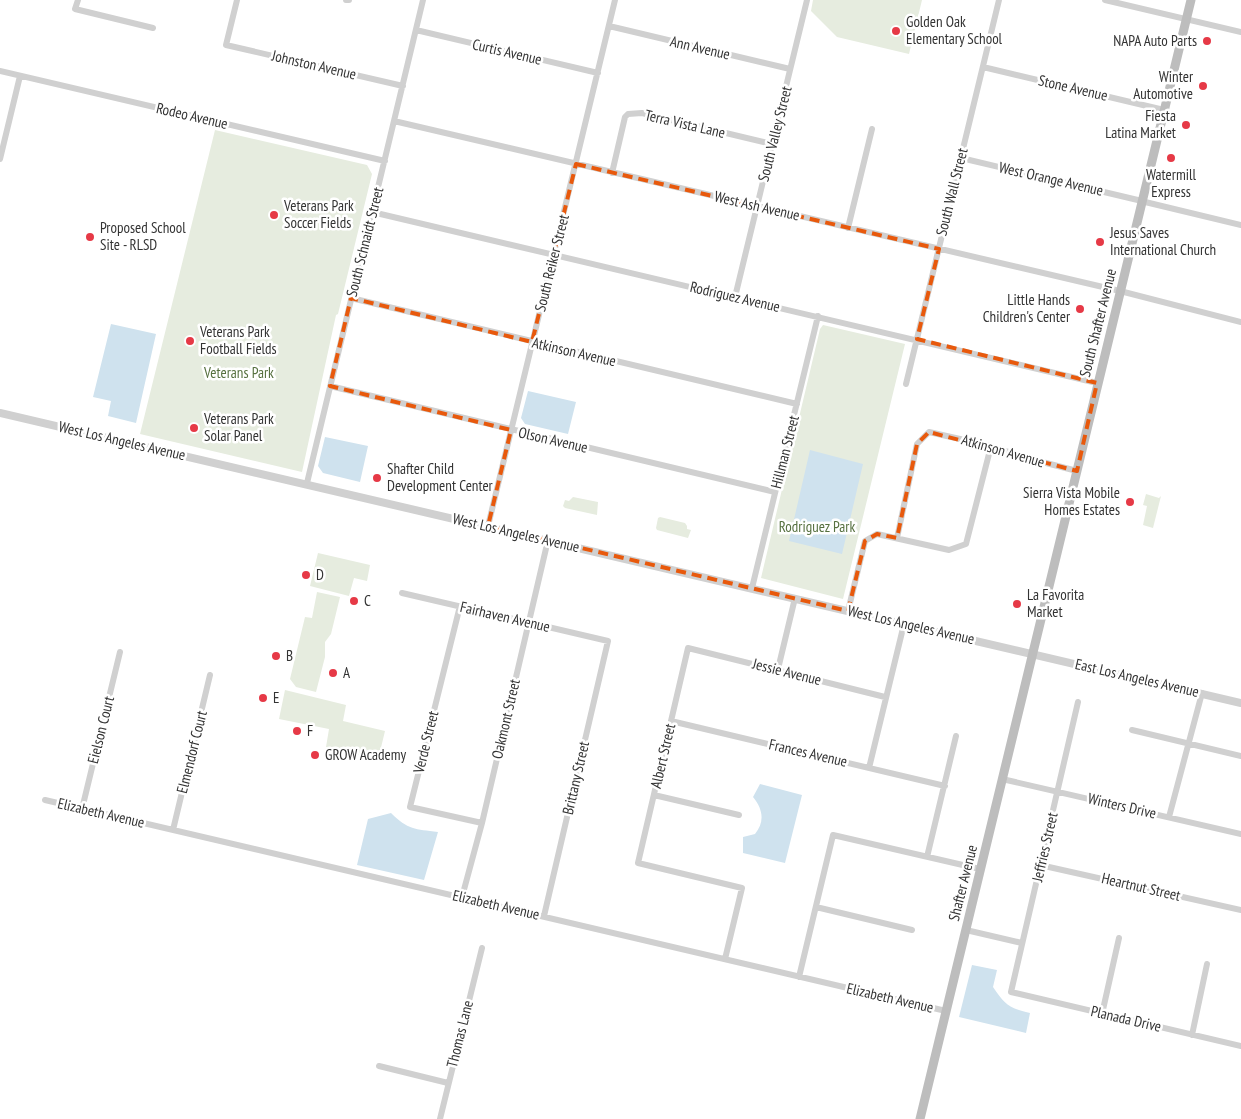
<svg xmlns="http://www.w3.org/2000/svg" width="1241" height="1119" font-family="'PT Sans Narrow',sans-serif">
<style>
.green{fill:#e6ecdf}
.water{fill:#cfe2ee}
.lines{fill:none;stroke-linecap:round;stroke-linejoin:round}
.minor{stroke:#d0d0d0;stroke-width:6}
.tertiary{stroke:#d0d0d0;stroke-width:8}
.secondary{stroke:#bdbdbd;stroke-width:9}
.marked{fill:none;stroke:#e8590c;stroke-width:4;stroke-dasharray:10 6;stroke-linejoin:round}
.poi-dot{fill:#e63946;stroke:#fff;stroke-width:2}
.labels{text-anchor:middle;stroke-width:5;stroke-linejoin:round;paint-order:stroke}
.poi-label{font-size:15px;fill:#333;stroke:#fff;text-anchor:start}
.street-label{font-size:15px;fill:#333;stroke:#fff}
.park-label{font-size:15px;fill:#56703f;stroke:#fff}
</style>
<rect width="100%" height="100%" fill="#fff"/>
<path class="green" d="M813,0H922L909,54L837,37L811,11Z
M215,130L367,165L372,174L338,314L336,315L302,472L140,434Z
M823,325L905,344L843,599L761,578L820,329Z
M1146,494L1159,498L1161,496L1153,528L1143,525L1147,506L1143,505Z
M573,497L598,502L597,515L565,508L563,506L565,500L569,501Z
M660,517L685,523L687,526V529L691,530L688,538L657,530L656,528L658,518Z
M318,553L370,565L367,581L354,578L349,596L310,586Z
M317,592L340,597L331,634L325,642V657L316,692L296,687L290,679L305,617L312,618Z
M285,690L346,705L343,721L385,731L378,760L326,747L329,729L279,719Z"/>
<path class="water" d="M111,324L156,334L136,423L108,416L111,401L93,397Z
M528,391L576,402L568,434L525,424L521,418Z
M325,437L368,446L360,482L323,473L318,466Z
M810,450L863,464L842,554L789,541Z
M760,784L802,795L785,863L743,853V837L755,834C765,822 763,809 753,797Z
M391,813C408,830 415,829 438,832L424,880L357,865L368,819Z
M972,965L997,970L993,987C1005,1005 1009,1008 1030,1013L1026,1033L959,1017Z"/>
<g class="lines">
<path class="minor" d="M78,0L75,9L153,28
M237,0L226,45L403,86
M346,0H349
M1105,0L1241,32
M609,26L790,69
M416,30L598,73
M983,67L1164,110
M0,71L385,161
M394,121L1120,291L1241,322
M961,158L1142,201
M0,159L20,76
M612,173L625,117L628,114L642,113L772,144
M1141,201L1241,225
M372,212L1097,383
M848,228L872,129
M735,297L807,0
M351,298L797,404
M906,384L999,0
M330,386L775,492
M307,483L423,0
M488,526L615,0
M897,538L917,444L929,432L991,446L1023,457L1077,471
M752,588L818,316
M402,593L608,641L544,916
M460,606L410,807L482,823
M848,611L865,541L877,534L949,550L966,544L991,446
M778,669L795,598
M1078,702L1011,992L1241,1046
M671,721L945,786
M1132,730L1241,756
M869,768L904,624
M1002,779L1241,834
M654,795L739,815
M45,800L946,1011
M82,809L120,652
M1169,817L1202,693
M173,830L210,675
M927,857L956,736
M1040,865L1241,910
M462,897L482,823L548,540
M816,907L912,930
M966,930L1022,943
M725,959L742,888L638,863L688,648L885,697
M799,977L833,835L980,869
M1102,1014L1119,938
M1192,1035L1207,964
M379,1066L448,1083
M440,1119L482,948"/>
<path class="tertiary" d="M0,413L1241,703"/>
<path class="secondary" d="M920,1119L1191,0"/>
</g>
<path class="marked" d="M576,164L939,249L917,339L1097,383L1077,471L929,432L917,444L897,538L877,534L865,541L848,611L488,526L511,430L330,386L351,298L532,342Z"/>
<g class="poi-dot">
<circle cx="896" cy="31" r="5"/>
<circle cx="1207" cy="41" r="5"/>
<circle cx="1203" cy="86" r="5"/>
<circle cx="1186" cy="125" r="5"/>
<circle cx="1171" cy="158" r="5"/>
<circle cx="274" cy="215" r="5"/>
<circle cx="90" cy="237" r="5"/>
<circle cx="1100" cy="242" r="5"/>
<circle cx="1080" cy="309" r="5"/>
<circle cx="190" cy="341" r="5"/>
<circle cx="194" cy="428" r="5"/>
<circle cx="377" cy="478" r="5"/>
<circle cx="1130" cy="502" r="5"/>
<circle cx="306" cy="575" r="5"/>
<circle cx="354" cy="601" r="5"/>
<circle cx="1017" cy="604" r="5"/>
<circle cx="276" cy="656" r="5"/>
<circle cx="333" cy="673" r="5"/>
<circle cx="263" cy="698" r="5"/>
<circle cx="297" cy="731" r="5"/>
<circle cx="315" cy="755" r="5"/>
</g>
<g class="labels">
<g class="poi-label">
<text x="906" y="27">Golden Oak<tspan x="906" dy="17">Elementary School</tspan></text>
<text x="1197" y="46" text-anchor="end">NAPA Auto Parts</text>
<text x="1193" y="82" text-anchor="end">Winter<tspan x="1193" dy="17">Automotive</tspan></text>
<text x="1176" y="121" text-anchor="end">Fiesta<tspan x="1176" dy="17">Latina Market</tspan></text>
<text x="1171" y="180" text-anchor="middle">Watermill<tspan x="1171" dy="17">Express</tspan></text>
<text x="284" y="211">Veterans Park<tspan x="284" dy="17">Soccer Fields</tspan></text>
<text x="100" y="233">Proposed School<tspan x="100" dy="17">Site - RLSD</tspan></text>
<text x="1110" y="238">Jesus Saves<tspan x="1110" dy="17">International Church</tspan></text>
<text x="1070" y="305" text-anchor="end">Little Hands<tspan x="1070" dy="17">Children's Center</tspan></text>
<text x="200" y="337">Veterans Park<tspan x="200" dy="17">Football Fields</tspan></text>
<text x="204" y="424">Veterans Park<tspan x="204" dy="17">Solar Panel</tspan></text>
<text x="387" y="474">Shafter Child<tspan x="387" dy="17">Development Center</tspan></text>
<text x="1120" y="498" text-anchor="end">Sierra Vista Mobile<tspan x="1120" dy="17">Homes Estates</tspan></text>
<text x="316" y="580">D</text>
<text x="1027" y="600">La Favorita<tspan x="1027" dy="17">Market</tspan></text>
<text x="364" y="606">C</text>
<text x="286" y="661">B</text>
<text x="343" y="678">A</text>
<text x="273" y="703">E</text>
<text x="307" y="736">F</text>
<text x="325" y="760">GROW Academy</text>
</g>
<g class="street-label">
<text transform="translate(700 48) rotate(13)" y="5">Ann Avenue</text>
<text transform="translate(507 52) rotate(13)" y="5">Curtis Avenue</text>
<text transform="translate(314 65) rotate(13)" y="5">Johnston Avenue</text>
<text transform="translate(1073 88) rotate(13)" y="5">Stone Avenue</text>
<text transform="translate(192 116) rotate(13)" y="5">Rodeo Avenue</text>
<text transform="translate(685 124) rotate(13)" y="5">Terra Vista Lane</text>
<text transform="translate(775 134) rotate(-76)" y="5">South Valley Street</text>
<text transform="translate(1051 179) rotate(13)" y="5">West Orange Avenue</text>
<text transform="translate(952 192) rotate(-76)" y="5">South Wall Street</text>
<text transform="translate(757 206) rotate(13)" y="5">West Ash Avenue</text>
<text transform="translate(365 242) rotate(-76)" y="5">South Schnaidt Street</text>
<text transform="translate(552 263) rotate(-76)" y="5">South Reiker Street</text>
<text transform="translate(735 297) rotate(13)" y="5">Rodriguez Avenue</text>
<text transform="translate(1098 323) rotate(-76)" y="5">South Shafter Avenue</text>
<text transform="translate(574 352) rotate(13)" y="5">Atkinson Avenue</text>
<text transform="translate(553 440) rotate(13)" y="5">Olson Avenue</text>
<text transform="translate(122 441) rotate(13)" y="5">West Los Angeles Avenue</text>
<text transform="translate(1003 451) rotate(16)" y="5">Atkinson Avenue</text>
<text transform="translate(785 452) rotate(-76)" y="5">Hillman Street</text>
<text transform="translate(516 533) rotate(13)" y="5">West Los Angeles Avenue</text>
<text transform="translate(505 617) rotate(13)" y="5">Fairhaven Avenue</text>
<text transform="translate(911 625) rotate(13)" y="5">West Los Angeles Avenue</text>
<text transform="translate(787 672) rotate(14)" y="5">Jessie Avenue</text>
<text transform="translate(1137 678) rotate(13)" y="5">East Los Angeles Avenue</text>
<text transform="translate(506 719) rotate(-77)" y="5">Oakmont Street</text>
<text transform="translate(101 730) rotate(-76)" y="5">Eielson Court</text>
<text transform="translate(426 742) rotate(-76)" y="5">Verde Street</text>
<text transform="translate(192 752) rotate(-76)" y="5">Elmendorf Court</text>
<text transform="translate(808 753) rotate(13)" y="5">Frances Avenue</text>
<text transform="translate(663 756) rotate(-77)" y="5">Albert Street</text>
<text transform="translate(576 778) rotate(-77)" y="5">Brittany Street</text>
<text transform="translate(1122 806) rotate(13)" y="5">Winters Drive</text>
<text transform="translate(101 813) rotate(13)" y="5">Elizabeth Avenue</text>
<text transform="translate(1045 847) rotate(-77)" y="5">Jeffries Street</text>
<text transform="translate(963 883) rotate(-76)" y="5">Shafter Avenue</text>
<text transform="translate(1141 887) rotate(13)" y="5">Heartnut Street</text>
<text transform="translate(496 905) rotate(13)" y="5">Elizabeth Avenue</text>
<text transform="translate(890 998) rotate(13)" y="5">Elizabeth Avenue</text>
<text transform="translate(1126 1019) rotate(13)" y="5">Planada Drive</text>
<text transform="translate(460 1034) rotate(-76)" y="5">Thomas Lane</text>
</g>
<g class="park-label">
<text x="239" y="378">Veterans Park</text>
<text x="817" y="532">Rodriguez Park</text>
</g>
</g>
</svg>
